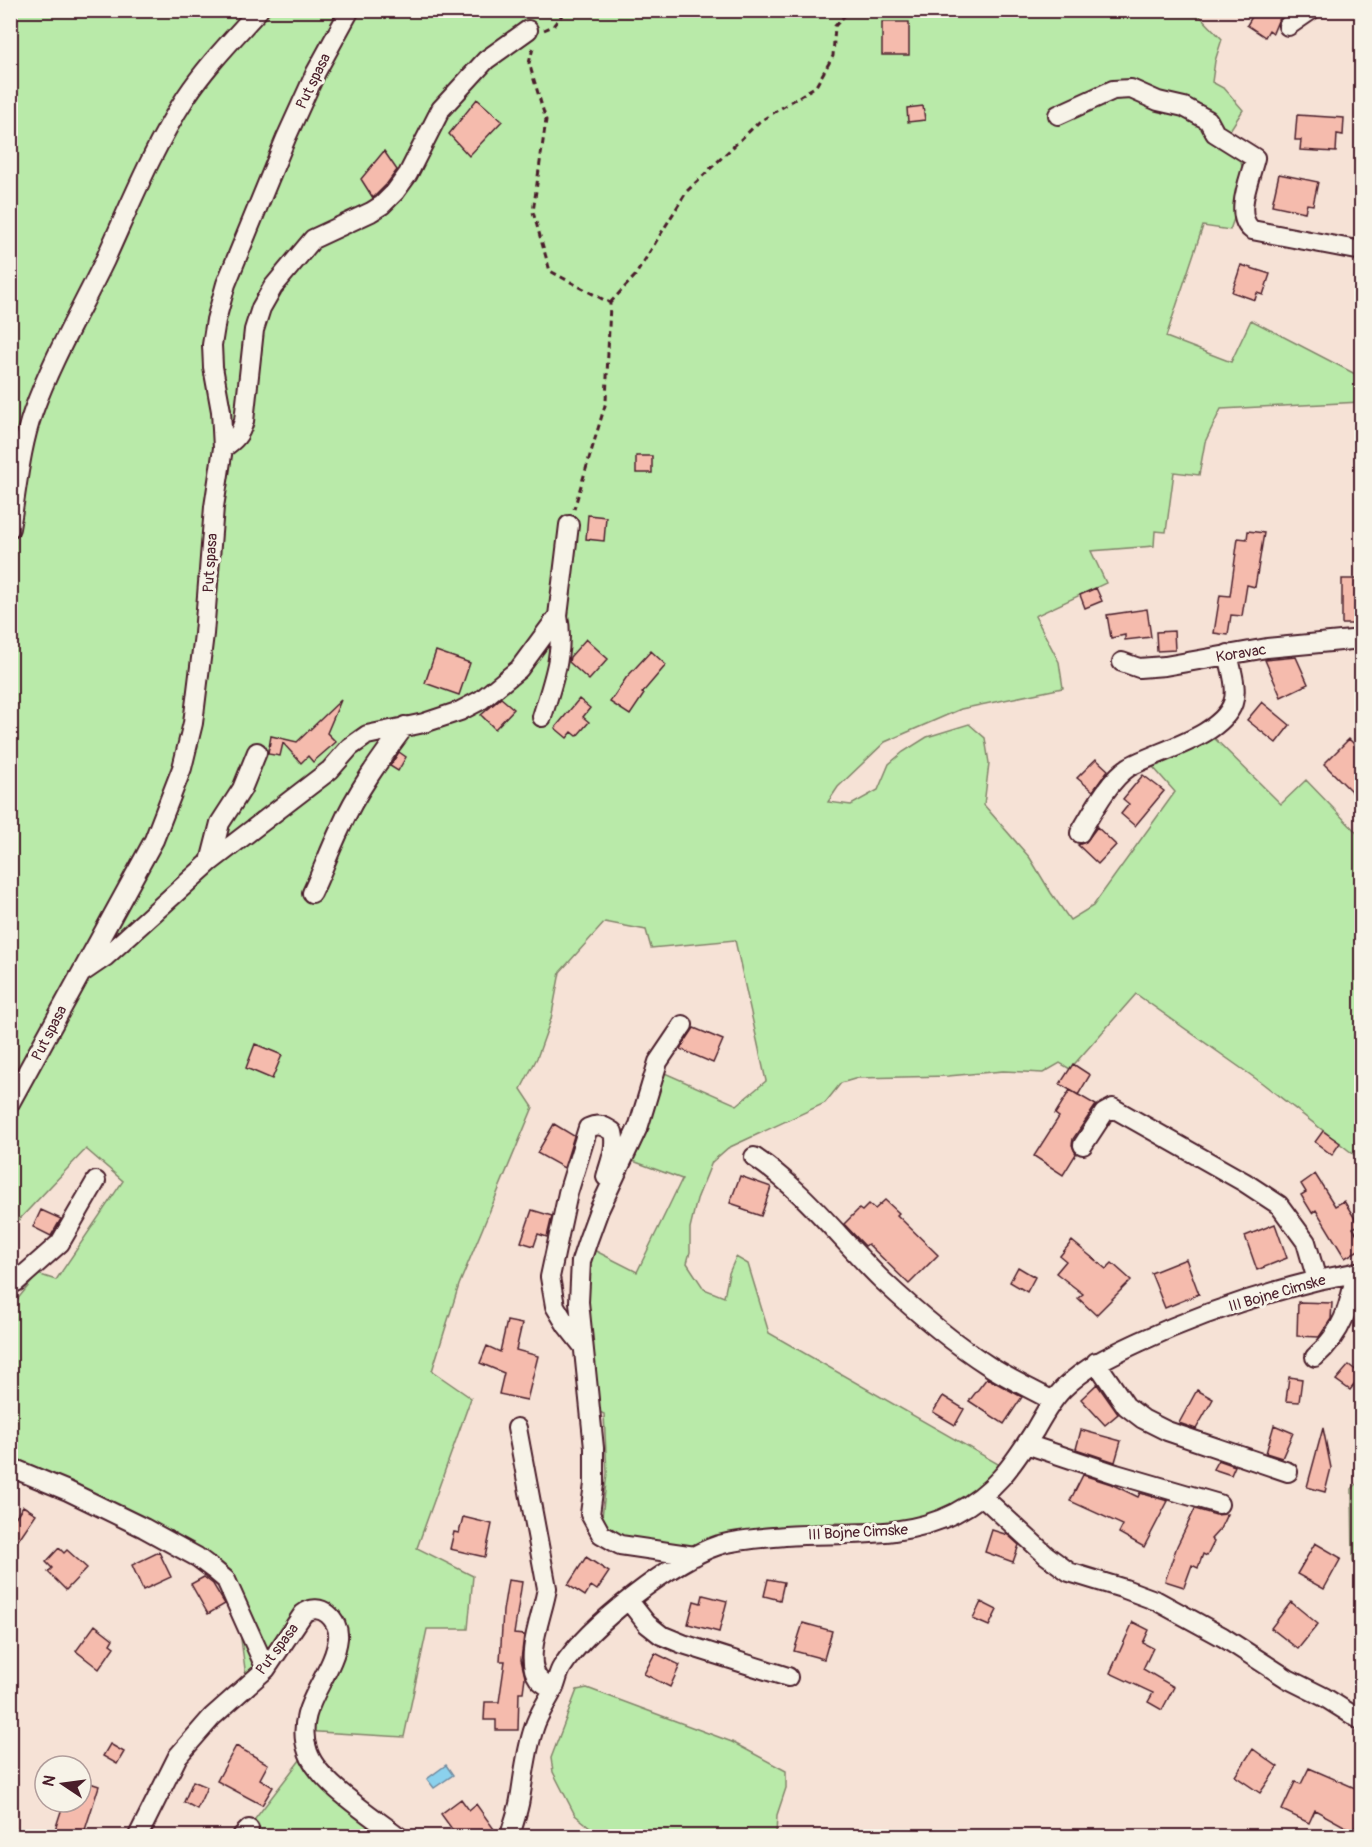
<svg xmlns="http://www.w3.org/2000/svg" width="1372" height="1847" font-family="Pangolin,sans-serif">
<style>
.green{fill:#b9eaa9;stroke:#82846a;stroke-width:1.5}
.water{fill:#8bd1ed;stroke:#718a9f;stroke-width:1.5}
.building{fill:#f5bbad;stroke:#4a1f2b;stroke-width:1.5}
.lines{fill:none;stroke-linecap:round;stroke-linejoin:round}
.minor-casing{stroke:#4a1f2b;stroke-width:22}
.path{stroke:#4a1f2b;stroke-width:3;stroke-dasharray:6 4.5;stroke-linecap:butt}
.minor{stroke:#f7f3e8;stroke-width:18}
.labels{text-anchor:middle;stroke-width:6;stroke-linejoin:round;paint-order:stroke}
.street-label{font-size:15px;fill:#4a1f2b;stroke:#f7f3e8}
</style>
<rect width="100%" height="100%" fill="#f6e2d6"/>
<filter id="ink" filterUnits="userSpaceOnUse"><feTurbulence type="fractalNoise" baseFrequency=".0167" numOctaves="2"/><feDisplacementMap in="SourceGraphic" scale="12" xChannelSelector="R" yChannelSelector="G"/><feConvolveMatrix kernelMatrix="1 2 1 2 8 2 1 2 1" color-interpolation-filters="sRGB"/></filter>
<g filter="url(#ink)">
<path class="green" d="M10,11H1195L1222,39L1215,61L1212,82L1225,89L1243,110L1221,144L1239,156L1247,182L1230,230L1203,226L1166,337L1231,362L1251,320L1361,377V402L1221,409L1205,442L1199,475L1174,472L1166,532L1155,531L1154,546L1091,551L1106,583L1035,616L1059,662L1063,688L961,709L885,742L838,787L828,802L851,805L878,790L889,764L903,752L927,737L969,724L985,738L989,763L984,805L1030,858L1051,893L1070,920L1093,906L1175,792L1146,759L1209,733L1281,804L1306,780L1361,837V1160L1262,1083L1136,994L1070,1069L1060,1063L1043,1073L1003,1071L948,1076L858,1078L841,1083L825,1103L728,1148L712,1162L697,1199L690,1228V1252L687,1263L704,1289L724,1297L729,1273L736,1257L748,1264L769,1333L1007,1469L974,1497L915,1523H833L759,1528L689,1551L608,1538L601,1527L607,1473L604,1414L593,1409L586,1351V1246L637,1272L682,1179L622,1157L658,1070L737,1105L766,1081L735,940L651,948L646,930L605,922L560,972L551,1019L537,1058L521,1089L533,1107L459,1285L432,1371L471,1398L417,1548L473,1576L468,1629H427L404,1737L302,1731L335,1637L330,1619L303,1617L247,1684L236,1602L226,1579L16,1469L11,1477V1307L38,1274L56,1280L123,1181L86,1149L11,1228Z
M1361,1479V1563L1353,1561L1352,1489Z
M587,1688L732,1742L786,1771V1788L777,1815L776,1836H655L641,1832L637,1836L600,1835L575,1815L553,1772L551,1758L577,1690Z
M307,1751L380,1822L369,1836H242Z"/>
<path class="water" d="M446,1765L453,1775L434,1788L427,1779Z"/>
<path class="building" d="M1256,10H1289L1278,21L1273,33L1269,30L1265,37L1247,25Z
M882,22H909V55H882Z
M477,99L502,121L469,156L449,134Z
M923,106L925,120L908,122L907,108Z
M1297,115L1344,118L1343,135L1337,134L1336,152L1300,150L1301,140H1295Z
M384,151L397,170L386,185L373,198L361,179Z
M1279,174L1318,182L1313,205L1307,204L1305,212L1272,205Z
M1241,265L1270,274L1263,295L1257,293L1255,300L1232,292Z
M636,456H652V473H636Z
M588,515L606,517L604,541L586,539Z
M1248,531L1264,533L1255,587L1247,585L1242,616L1231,615L1228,635L1214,633L1220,595L1230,596L1238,538L1247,539Z
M1342,579H1362V624H1342Z
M1096,588L1102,601L1085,608L1080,595Z
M1147,609L1151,637L1125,640V635L1111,638L1107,615Z
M1174,631L1175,650L1157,651L1156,632Z
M586,639L608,659L589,680L569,662L570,657Z
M436,651L470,663L459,695L425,683Z
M651,651L666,665L642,693L644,694L630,715L610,702L626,678Z
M1296,657L1308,684L1281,697L1265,660Z
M501,698L514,709L495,729L481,715Z
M579,699L590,708L583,717L589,722L577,736L572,732L567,738L555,728Z
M341,700L327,733L336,742L313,762L308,756L301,763L283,743L280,756L268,754L271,736L297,742Z
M1262,702L1290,725L1276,743L1247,720Z
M1349,739L1362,752V802L1324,764Z
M399,752L406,757L398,771L390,766Z
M1096,759L1108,770L1093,791L1077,778Z
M1143,775L1164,791L1135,826L1121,814L1129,804L1123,799Z
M1097,827L1116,845L1098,864L1078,845L1086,842Z
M694,1028L723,1040L713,1063L680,1049Z
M255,1044L282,1055L272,1079L246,1068Z
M1073,1064L1090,1075L1078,1095L1060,1084Z
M1070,1090L1096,1105L1073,1139L1072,1145L1076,1154L1063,1175L1034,1156L1059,1117L1055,1114Z
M554,1124L574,1136L564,1168L537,1153Z
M1323,1131L1340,1143L1332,1155L1315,1142Z
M1315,1174L1335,1206L1344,1201L1359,1225L1353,1228L1362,1242V1248L1345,1258L1316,1210L1312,1213L1301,1195L1306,1192L1301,1184Z
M740,1176L771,1187L761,1216L741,1209L742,1207L730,1203Z
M885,1200L899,1213L897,1215L938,1255L909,1284L868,1244L865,1246L844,1224L859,1209L862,1211L869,1204L875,1209Z
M41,1210L61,1219L51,1236L33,1227Z
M532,1210L552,1216L547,1237L538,1234L534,1246L521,1242Z
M1275,1224L1287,1258L1257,1270L1245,1236Z
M1072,1241L1106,1269L1112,1263L1131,1280L1096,1315L1078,1298L1083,1294L1056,1273L1066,1261L1060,1256Z
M1186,1259L1199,1294L1165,1308L1151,1273Z
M1018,1267L1035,1277L1027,1292L1010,1282Z
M1298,1302L1332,1303L1331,1319L1319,1337L1297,1336Z
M507,1321L522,1324L516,1350L538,1356L527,1400L499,1394L504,1373L480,1363L487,1346L500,1352Z
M1349,1365L1362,1375L1350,1390L1336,1380Z
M1289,1377L1302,1379L1299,1402L1286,1401Z
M987,1378L1022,1397L1004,1424L969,1401Z
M1097,1384L1118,1414L1105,1425L1081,1399Z
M1197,1390L1213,1399L1196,1429L1179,1423Z
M943,1396L964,1409L955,1425L933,1412Z
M1274,1425L1293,1433L1282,1458L1266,1453Z
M1323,1428L1331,1468L1325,1492L1307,1487Z
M1081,1430L1121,1441L1115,1462L1076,1449Z
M1218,1460L1235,1466L1231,1475L1213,1469Z
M1083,1475L1111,1484L1138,1497L1140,1493L1168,1501L1144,1547L1119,1533L1123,1525L1070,1501Z
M23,1506L36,1514L10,1552V1525Z
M1195,1509L1216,1515L1227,1514L1220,1529L1211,1539L1214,1542L1207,1556L1203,1554L1198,1568L1192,1565L1184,1587L1165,1581L1177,1546Z
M463,1517L492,1524L485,1557L450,1549L454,1532L459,1533Z
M992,1530L1008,1535L1019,1545L1013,1562L985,1552Z
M1315,1543L1341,1558L1324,1589L1297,1574Z
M59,1548L64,1553L67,1550L87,1568L66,1590L48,1572L52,1568L46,1562Z
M159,1552L171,1577L143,1590L132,1565Z
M586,1557L609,1572L597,1590L591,1586L585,1596L568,1585Z
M204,1577L213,1584L225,1604L208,1614L191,1584Z
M768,1579L784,1582L780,1600L764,1596Z
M508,1580L522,1582L514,1634L524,1635L521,1660L525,1677L523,1692H519L518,1730H496V1720H484L485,1702H499L505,1661H500L503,1611Z
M703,1595L727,1601L719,1632L688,1624L694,1601L701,1603Z
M981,1602L997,1610L989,1626L973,1619Z
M1291,1602L1318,1624L1298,1649L1271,1628Z
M1133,1622L1149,1630L1143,1643L1153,1648L1143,1669L1174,1687L1162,1710L1148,1702L1153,1693L1110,1673Z
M803,1623L832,1631L824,1659L794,1651Z
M95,1625L113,1639L110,1644L114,1647L99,1669L76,1651Z
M655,1653L680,1665L670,1687L644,1674Z
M110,1744L124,1752L117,1764L103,1756Z
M236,1746L268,1764L260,1779L273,1787L262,1805L217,1781Z
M1253,1749L1278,1767L1260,1793L1235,1776Z
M1309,1768L1362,1791V1815L1353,1831L1315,1810L1309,1823L1282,1810L1295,1782L1301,1784Z
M81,1780L99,1786L84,1833H82L81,1836H53L64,1802H81Z
M193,1781L207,1787L197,1809L184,1802Z
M461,1799L469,1810L476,1804L499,1836H457L441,1814Z"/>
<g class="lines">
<g class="minor-casing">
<path id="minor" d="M1288,26L1311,10
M1058,115L1113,90L1131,89L1158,101L1184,107L1208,120L1215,133L1255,158C1250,179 1233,216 1252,230L1362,251
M223,448C235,440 240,435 244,421L254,330L261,308L273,287L313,239L371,212L382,205L395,192L408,174L441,109L486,60L528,30
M10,528C17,489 20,449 33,412C52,359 81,310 105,260C130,205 153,148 186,97C207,65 234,38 259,10
M1122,662L1139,668L1165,666L1267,648L1362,639
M542,717C552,684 565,651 558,616
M1080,833C1092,813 1109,780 1129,767C1157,751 1221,737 1233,703C1238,688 1231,669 1228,654
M210,862L220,823L242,789L257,752
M312,893C322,872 330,850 340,829C356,792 381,758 405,726
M83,972L105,957L210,862L330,770L350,747L367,735L424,723L460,711L481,700L519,669L558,616L569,525
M683,1025L658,1062L639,1125L599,1210L588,1240L581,1261L579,1302L594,1448V1484L590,1514L601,1534L620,1545L695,1556
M10,1103L154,840L182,768L193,723L204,634L214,507L223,448L221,411L213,367L212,345L216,320L226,284L286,138L316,72L350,10
M1083,1145L1104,1113L1113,1108L1244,1182L1279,1205L1306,1242L1317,1280
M754,1157C804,1190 839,1238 882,1280C915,1311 950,1341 989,1366C1009,1379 1031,1389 1053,1401
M10,1284L16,1282L60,1243L96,1181
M582,1345L567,1326L555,1306L550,1277L568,1193L588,1128C599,1123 604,1126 613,1132C617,1147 610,1162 606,1177
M1315,1357C1343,1332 1349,1308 1356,1272
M1096,1362L1126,1406L1143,1419L1167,1431L1288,1472
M517,1428L547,1588C544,1611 523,1658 538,1678C541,1683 548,1686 553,1689
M1026,1444L1116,1474L1219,1504
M10,1467L68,1491L144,1528L197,1557L213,1569L226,1580L266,1669
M983,1497L1046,1555L1069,1572L1125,1589L1157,1601L1223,1637L1288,1679L1324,1697L1362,1721
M629,1601L647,1624L661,1635L683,1644L788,1677
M138,1836L178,1756L212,1717L266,1669L303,1614C320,1600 340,1620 338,1638C334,1677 292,1708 308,1752C318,1782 372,1816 398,1836
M242,1836L249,1829
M510,1836C513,1824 518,1812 520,1799C524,1775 526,1751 534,1728C538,1714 548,1701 554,1688C557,1681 558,1673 562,1667C588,1626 673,1560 719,1545C740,1539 763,1538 785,1536C842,1532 903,1540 955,1513C994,1493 1012,1466 1035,1430C1043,1416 1051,1401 1063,1389C1085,1367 1111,1355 1139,1342C1195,1316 1257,1295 1318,1280C1332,1277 1347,1275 1362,1271"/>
</g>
<path class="path" d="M544,30L553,26L566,10
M533,48L529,63L546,120L533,212L550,271L610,303L606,402L574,509
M610,303L635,276L687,191L759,122L816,86L833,56L835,26L850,10"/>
<use href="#minor" class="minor"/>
</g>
</g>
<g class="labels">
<g class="street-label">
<text transform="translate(313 81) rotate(-64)" y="5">Put spasa</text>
<text transform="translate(210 563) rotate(-86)" y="5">Put spasa</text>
<text transform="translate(1241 653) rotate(-9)" y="5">Koravac</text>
<text transform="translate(49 1033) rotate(-63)" y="5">Put spasa</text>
<text transform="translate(1277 1293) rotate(-16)" y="5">III Bojne Cimske</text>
<text transform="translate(858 1532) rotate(-3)" y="5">III Bojne Cimske</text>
<text transform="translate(277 1649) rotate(-53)" y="5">Put spasa</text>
</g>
</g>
<rect width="1372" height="1847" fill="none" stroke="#f7f3e8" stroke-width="36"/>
<rect x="18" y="18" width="1336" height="1811" fill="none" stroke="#4a1f2b" stroke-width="2" filter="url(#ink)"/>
<g transform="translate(63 1784) rotate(283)"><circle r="28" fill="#f7f3e8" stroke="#b29e9c" stroke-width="1.5"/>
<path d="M0-4.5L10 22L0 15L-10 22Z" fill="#4a1f2b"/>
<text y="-9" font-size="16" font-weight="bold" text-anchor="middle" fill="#4a1f2b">N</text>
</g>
</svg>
